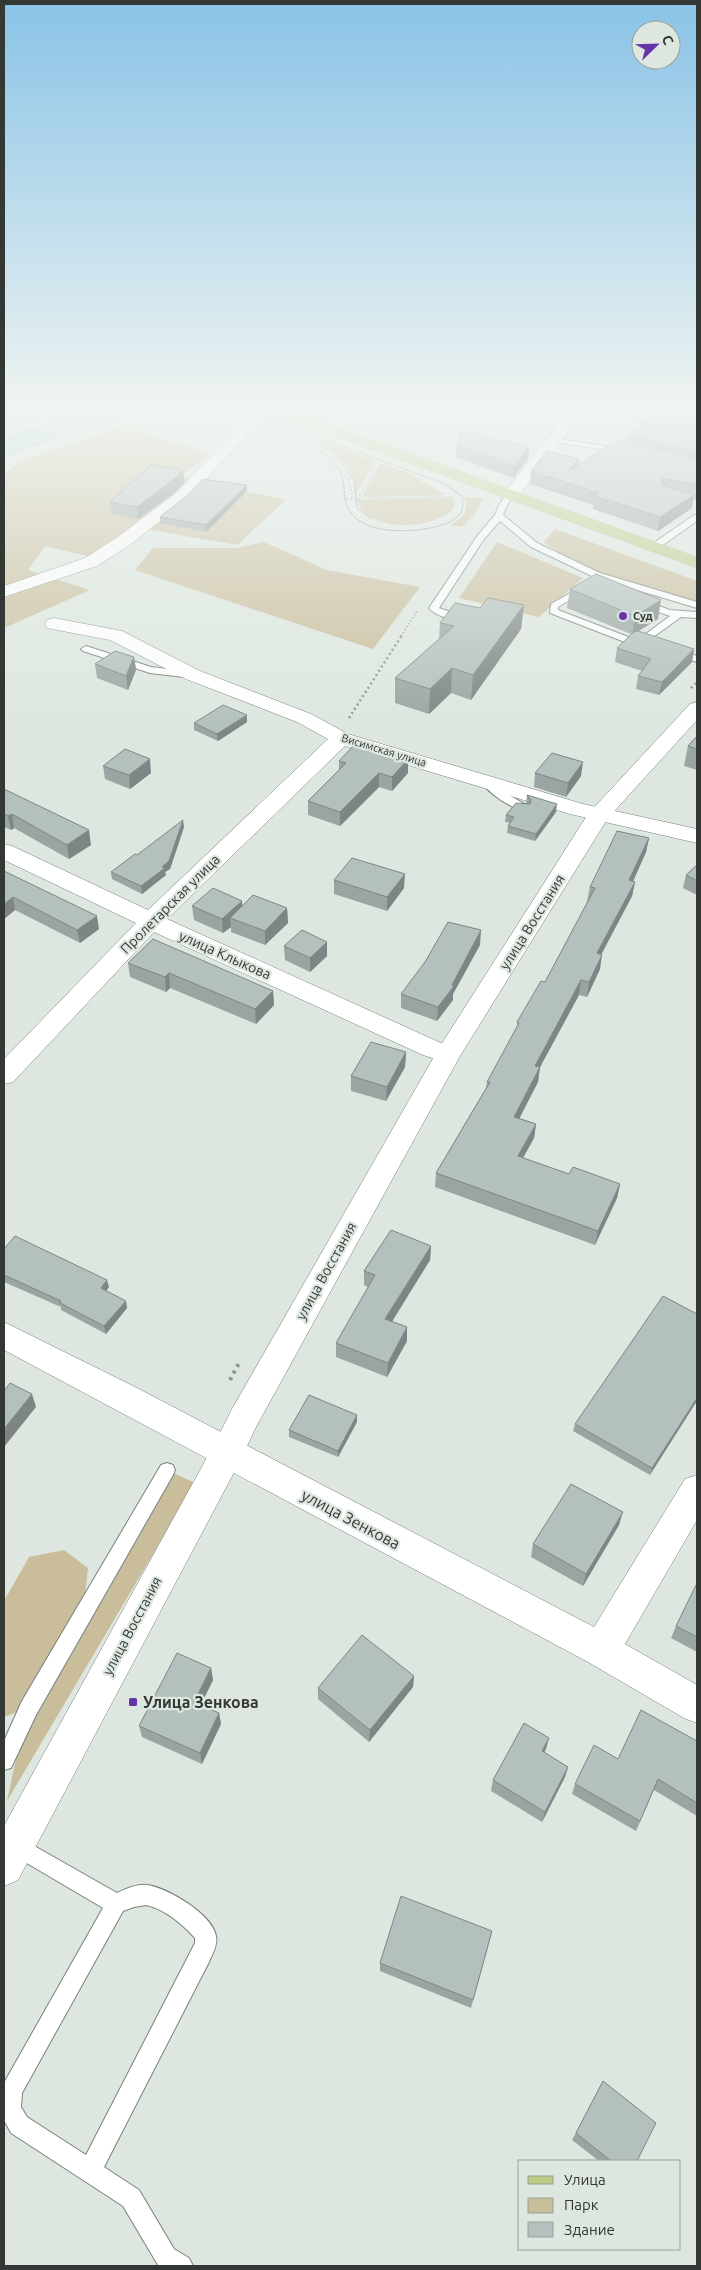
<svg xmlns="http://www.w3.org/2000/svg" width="701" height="2270" font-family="Ubuntu,sans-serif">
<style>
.green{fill:#c9bd9c}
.water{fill:#9ad9e5;stroke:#7ba9b0}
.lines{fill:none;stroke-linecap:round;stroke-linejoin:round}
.service-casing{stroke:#78817a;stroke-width:2}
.minor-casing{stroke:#78817a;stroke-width:1}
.tertiary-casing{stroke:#78817a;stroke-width:1}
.primary-casing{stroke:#c2c3c2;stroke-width:1}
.path-far2{stroke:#8e958f;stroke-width:2;stroke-dasharray:1 2.5;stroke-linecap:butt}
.path-far1{stroke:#8e958f;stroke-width:2.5;stroke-dasharray:2 3;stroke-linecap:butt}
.path{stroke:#8e958f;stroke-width:4;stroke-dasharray:3 4.5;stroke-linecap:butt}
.service{fill:#fff;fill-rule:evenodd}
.minor{fill:#fff;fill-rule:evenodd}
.tertiary{fill:#fff;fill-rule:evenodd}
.primary{fill:#bcca83;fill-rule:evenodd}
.tram{stroke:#8b928c;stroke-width:1}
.wall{fill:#9aa5a3}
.shaded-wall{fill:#7d8684}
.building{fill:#b3c0bd;stroke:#7d8684}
.poi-dot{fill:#6733aa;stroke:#dde7df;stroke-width:2}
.labels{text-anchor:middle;stroke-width:4.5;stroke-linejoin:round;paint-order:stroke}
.far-poi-label{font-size:11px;font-weight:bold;fill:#343835;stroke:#dde7df;text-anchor:start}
.far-street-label{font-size:11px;fill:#343835;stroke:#dde7df}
.street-label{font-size:14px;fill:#343835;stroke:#dde7df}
.near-street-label{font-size:16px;fill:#343835;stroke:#dde7df}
.near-poi-label{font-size:16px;font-weight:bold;fill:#343835;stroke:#dde7df;text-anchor:start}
</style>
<rect width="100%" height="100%" fill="#dde7df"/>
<path class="green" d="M4,413H62L4,426Z
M122,426L209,453L181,477L286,500L237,545L133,527L91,557L45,546L28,570L90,590L4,628V475L18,462Z
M321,441L376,461L356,494C354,466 339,457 318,442Z
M380,463L406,472L446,495L362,497Z
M464,497L483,498L475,514L462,527L450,525C461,520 471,510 464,497Z
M453,498L455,506C437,531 366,534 357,500Z
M555,529L697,581V602L594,571L566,558L544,542Z
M264,542L327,570L420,587L373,649L135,570L153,548H236Z
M497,542L583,578L539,617L459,598Z
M167,1470L195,1483L7,1801L21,1735Z
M64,1550L88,1568L85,1596L20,1711L4,1717V1601L29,1557Z"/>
<path class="water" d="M85,413H134L62,435L4,457V438Z"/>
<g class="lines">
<g class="service-casing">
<path id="service" d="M643,413H651L644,423H638L637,421Z
M551,438L625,449L629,451L625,453L554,442L550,440Z
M507,494L514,496L507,505L503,515L537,543L600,573L697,602V608L594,577L531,547L500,521L484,539L439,608L468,618V622C458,623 435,616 429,608L478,535L495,515L499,505Z
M694,515H697V521L657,549H651V545Z
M584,585L587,586V590L558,607V610L631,638L643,636L670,616L639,605V601H645L670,610L697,612V618L681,617L649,640L630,644L550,613L551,604Z
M86,646L151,667L192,672L197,675L192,678L150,673L83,651L81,649Z
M676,650L697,656V662L673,655L671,653Z
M487,779L491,780L495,787L528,806L529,808L528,810C516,813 487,792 482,782Z
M167,1463L173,1465L175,1470L173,1475L36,1715L11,1768L4,1770V1741L22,1701L161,1465Z
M15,1835L117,1893C126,1889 136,1884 147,1885C168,1888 212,1914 216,1936C218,1945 212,1955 209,1962L104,2167L139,2190L174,2249L189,2258L193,2266L158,2265L123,2206L11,2133L4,2120V2083L103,1908L8,1852L5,1845L8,1838ZM146,1905C165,1909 182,1924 195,1938V1943L86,2155L27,2117L21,2107L22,2093L123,1911L134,1907Z"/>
</g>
<g class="minor-casing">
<path id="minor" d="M258,413H277L275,416L256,425L188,499L131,544L97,566L4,597V586L85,558L119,536L176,493L246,419Z
M567,413H582L516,499H504L502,496L504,493Z
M54,618L122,631L200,671L311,714L348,734L583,804L697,829V843L570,814L345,746L167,919L441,1043L457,1048L461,1054L457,1060L448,1063L423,1055L154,932L13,1082L4,1084V1059L136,923L4,860V844L12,846L148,910L328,739L297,722L186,679L110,640L47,628L45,624L47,620Z
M4,1322L137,1388L594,1627L685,1479L697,1475V1520L625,1644L697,1685V1723L684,1718L588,1662L4,1350Z"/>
</g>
<g class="tertiary-casing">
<path id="tertiary" d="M697,702V720L608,818L460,1056L256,1427L239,1463L18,1880L4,1886V1826L215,1443L232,1409L439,1048L588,814L690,704Z"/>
</g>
<g class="primary-casing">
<path id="primary" d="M278,413H299L697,557V568L280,416Z"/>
</g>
<path class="path-far2" d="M4,429L44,413
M349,479L352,499
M342,481L345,499L454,497
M358,499L376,466
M401,636L417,611"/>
<path class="path-far1" d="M691,688L697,682
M349,718L402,635"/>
<path class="path" d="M230,1380L240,1361"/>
<use href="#service" class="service"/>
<use href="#minor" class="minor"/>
<use href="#tertiary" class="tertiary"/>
<use href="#primary" class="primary"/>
<path class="tram" d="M252,413L445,484L462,496C466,511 458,519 445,524C420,533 364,537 349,510C341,496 348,480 337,467C321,448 298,437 277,426
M337,458L354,480L357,508L372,519"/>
</g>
<path class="wall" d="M337,413H349L348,417Z
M697,413V502L693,498L692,508L658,531L593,509V505L530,484L531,471L578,465L626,442L628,435Z
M457,445L529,447L528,459L513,478L456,457Z
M183,470L184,482L175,492L138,519L111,514L110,502Z
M247,491L206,532L160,523V517Z
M570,589L658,619L638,631L694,649L692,662L659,695L636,689L638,676L642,671L615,662L617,648L631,634L567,608Z
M524,605L521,629L471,700L451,693L429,714L395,703V678L439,640L440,623L480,608Z
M134,657L136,670L128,690L97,678L95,664Z
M247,715V722L218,741L194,730V723Z
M697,736V770L684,766L688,746Z
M339,761L408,773L392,791L379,787L340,826L308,815V801L339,770Z
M103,766L151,773L130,789L105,779Z
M535,773L581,776L566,797L534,787Z
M4,789L91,845L69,859L14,828L11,830L4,827Z
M527,795L556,812L535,841L507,833L508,826L510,823L505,822L506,815L527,803H526Z
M184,827L170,869L165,872L166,875L142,894L112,879L111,872Z
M649,838L646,852L633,881L635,882L632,896L601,955L600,969L587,997L579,995L540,1067L538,1082L519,1118L536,1124L534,1138L523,1158L569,1174L620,1184L617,1198L595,1245L435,1187L436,1173L486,1088L487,1082L517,1027V1022L545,982L588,901H587L590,887Z
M697,865V895L683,888L686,875Z
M4,871L99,929L80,943L15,910L4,919Z
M334,880L404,888L387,911L334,894Z
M243,905L287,908L288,923L265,945L231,932V927L223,933L194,920L192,906Z
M327,942V956L310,972L285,960L284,946Z
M480,945L453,994V1000L437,1021L401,1008V994Z
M128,963L273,991L274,1005L256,1024L170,988L166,992L130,977Z
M406,1052L405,1067L386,1101L351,1091V1076Z
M431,1246L430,1260L392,1321L407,1327V1341L387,1377L336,1357V1343L368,1287L364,1285V1271Z
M4,1249L109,1287L106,1291L127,1308L106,1334L61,1310V1307L4,1282Z
M697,1314L650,1475L573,1431L575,1424Z
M357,1422L338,1457L289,1437V1430Z
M619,1525L583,1586L531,1557L533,1544Z
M697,1585V1652L671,1638L676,1626Z
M211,1668L213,1680L201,1704L219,1713L221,1724L202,1764L142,1737L139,1726Z
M414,1676L413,1687L369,1742L318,1699V1688Z
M697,1741V1816L654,1790L636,1831L572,1794L575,1784L618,1759Z
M546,1749L544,1752L568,1767L565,1777L542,1822L491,1791L493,1780Z
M492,1931L471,2008L380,1971V1963Z
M603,2081L637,2161H599L572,2140Z"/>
<path class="shaded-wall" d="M529,447L528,459L513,478L514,466Z
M579,459L578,472L570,470Z
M183,470L184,482L175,492L138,519L137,507Z
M247,485V491L206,532V525Z
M694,495L692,508L658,531L660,517Z
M661,600L658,619L632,635L635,616Z
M524,605L521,629L471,700L473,675Z
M694,649L692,662L659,695L662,682Z
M134,657L136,670L128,690L126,676Z
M452,668L451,693L429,714L430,689Z
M247,715V722L218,741L217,734Z
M150,759L151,773L130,789L129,775Z
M408,759V773L392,791V777Z
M583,762L581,776L566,797L568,783Z
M379,773V787L340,826V812Z
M557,804L556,812L535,841L536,834Z
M12,814L14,828L11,830L8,816Z
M183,820L184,827L170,869L165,872L166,875L142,894L141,886L162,867Z
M89,830L91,845L69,859L67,845Z
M649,838L646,852L627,895L629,880Z
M405,874L404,888L387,911V897Z
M635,882L632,896L594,968L597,953Z
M13,897L15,910L4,919V904Z
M242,901L243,915L230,918L231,927L223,933L222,919Z
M287,908L288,923L265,945V931Z
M97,916L99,929L80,943L77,930Z
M481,930L480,945L453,994V1000L437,1021L438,1007L452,985Z
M327,942V956L310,972V958Z
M602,955L600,969L587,997L589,982Z
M169,973L170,988L166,992L165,977Z
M581,980L579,995L533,1080L535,1066Z
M273,991L274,1005L256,1024L255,1009Z
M406,1052L405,1067L386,1101L387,1087Z
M540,1067L538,1082L513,1131L514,1117Z
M536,1124L534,1138L516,1170L518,1156Z
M620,1184L617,1198L595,1245L598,1231Z
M431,1246L430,1260L385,1333V1319Z
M107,1280L109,1287L102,1296L101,1288Z
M126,1301L127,1308L106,1334L104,1326Z
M407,1327V1341L387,1377L388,1363Z
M32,1394L36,1407L4,1447V1429Z
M697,1398V1401L650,1475L652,1468Z
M357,1415V1422L338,1457V1451Z
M623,1512L619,1525L583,1586L586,1574Z
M211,1668L213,1680L197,1713L194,1702Z
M414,1676L413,1687L369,1742L370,1730Z
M219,1713L221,1724L202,1764L200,1753Z
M549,1738L546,1749L539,1762L542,1751Z
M568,1767L565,1777L542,1822L545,1812Z"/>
<path class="building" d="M663,413H697V452L628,435Z
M461,431L529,447L514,466L457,445Z
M618,440L697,459V487L696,485L662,478V485L694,495L660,517L594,496L598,493L531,471L547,451L579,459L570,470Z
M151,465L183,470L174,479L137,507L110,502Z
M203,479L247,485L206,525L160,517L189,494Z
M596,574L661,600L635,616L570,589Z
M488,598L524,605L473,675L452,668L430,689L395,678L454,626L440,623L455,603L480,608Z
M638,631L694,649L662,682L638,676L651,659L617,648L634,632Z
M115,651L134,657L126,676L95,664Z
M223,705L247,715L217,734L194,723Z
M697,736V749L688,746Z
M356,743L408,759L392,777L379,773L340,812L308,801L346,763L339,761Z
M125,749L150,759L129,775L103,766Z
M552,753L583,762L568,783L535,773Z
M4,789L89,830L67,845L12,814L8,816L4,814Z
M527,795L557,804L536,834L508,826L514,817L506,815L516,803L530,804L531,800Z
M183,820L169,861L162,867L165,868L141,886L111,872L135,854L137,855Z
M617,831L649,838L629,880L635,882L597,953L602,955L589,982L581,980L535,1066L540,1067L514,1117L536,1124L518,1156L569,1174L573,1167L620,1184L598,1231L436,1173L490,1082H487L519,1023L517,1022L541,981L545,982L595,888L590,887Z
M352,858L405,874L387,897L334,880Z
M697,865V881L686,875Z
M4,871L97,916L77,930L13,897L4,904Z
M213,888L242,901L222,919L192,906Z
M253,895L287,908L265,931L230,918Z
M448,922L481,930L452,985L454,986L438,1007L401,994L425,962Z
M302,930L327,942L310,958L284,946Z
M153,939L273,991L255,1009L169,973L165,977L128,963Z
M371,1042L406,1052L387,1087L351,1076Z
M391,1230L431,1246L385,1319L407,1327L388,1363L336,1343L375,1275L364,1271Z
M15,1236L107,1280L101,1288L126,1301L104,1326L60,1303L61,1301L4,1275V1249Z
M663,1296L697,1314V1398L652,1468L575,1424Z
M10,1383L32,1394L4,1429V1391Z
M309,1395L357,1415L338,1451L289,1430Z
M571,1484L623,1512L586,1574L533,1544Z
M696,1585H697V1637L676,1626Z
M362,1635L414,1676L370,1730L318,1688Z
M177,1653L211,1668L194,1702L219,1713L200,1753L139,1726Z
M641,1710L697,1741V1803L658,1779L640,1821L575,1784L594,1745L618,1759Z
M524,1723L549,1738L542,1751L568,1767L545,1812L493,1780Z
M401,1896L492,1931L473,2000L380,1963Z
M603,2081L656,2123L637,2161H611L576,2133Z"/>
<linearGradient id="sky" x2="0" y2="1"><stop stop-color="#89c3e7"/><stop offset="0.56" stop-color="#f0f4f1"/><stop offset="1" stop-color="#f0f4f1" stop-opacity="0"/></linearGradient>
<rect width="701" height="731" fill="url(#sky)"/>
<g class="poi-dot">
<circle cx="623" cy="616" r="5"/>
<rect x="128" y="1697" width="10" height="10" rx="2.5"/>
</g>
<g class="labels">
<g class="far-poi-label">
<text x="633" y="620">Суд</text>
</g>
<g class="far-street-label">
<text transform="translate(384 750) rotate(17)" y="4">Висимская улица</text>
</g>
<g class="street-label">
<text transform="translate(170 904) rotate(-45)" y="5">Пролетарская улица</text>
<text transform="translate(532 922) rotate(-58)" y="5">улица Восстания</text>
<text transform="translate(225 955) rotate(24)" y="5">улица Клыкова</text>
<text transform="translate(326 1271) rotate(-61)" y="5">улица Восстания</text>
<text transform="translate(132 1626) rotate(-62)" y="5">улица Восстания</text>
</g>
<g class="near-street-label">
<text transform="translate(351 1519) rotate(28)" y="6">улица Зенкова</text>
</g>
<g class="near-poi-label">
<text x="143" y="1708">Улица Зенкова</text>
</g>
</g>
<rect width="701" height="2270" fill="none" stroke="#343835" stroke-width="10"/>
<rect x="518" y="2160" width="162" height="90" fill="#dde7df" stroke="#99a19b"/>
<rect x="528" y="2176" width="25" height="8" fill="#bcca83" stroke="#99a19b"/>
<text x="564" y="2185" font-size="15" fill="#343835">Улица</text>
<rect x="528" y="2198" width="25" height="15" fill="#c9bd9c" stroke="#99a19b"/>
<text x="564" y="2210" font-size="15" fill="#343835">Парк</text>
<rect x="528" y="2222" width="25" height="15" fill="#b3c0bd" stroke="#99a19b"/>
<text x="564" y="2235" font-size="15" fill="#343835">Здание</text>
<g transform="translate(656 45) rotate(67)"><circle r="24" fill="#dde7df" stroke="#99a19b"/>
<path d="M0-4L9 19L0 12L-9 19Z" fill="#6733aa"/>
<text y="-8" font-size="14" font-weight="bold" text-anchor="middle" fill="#343835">С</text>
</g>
</svg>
